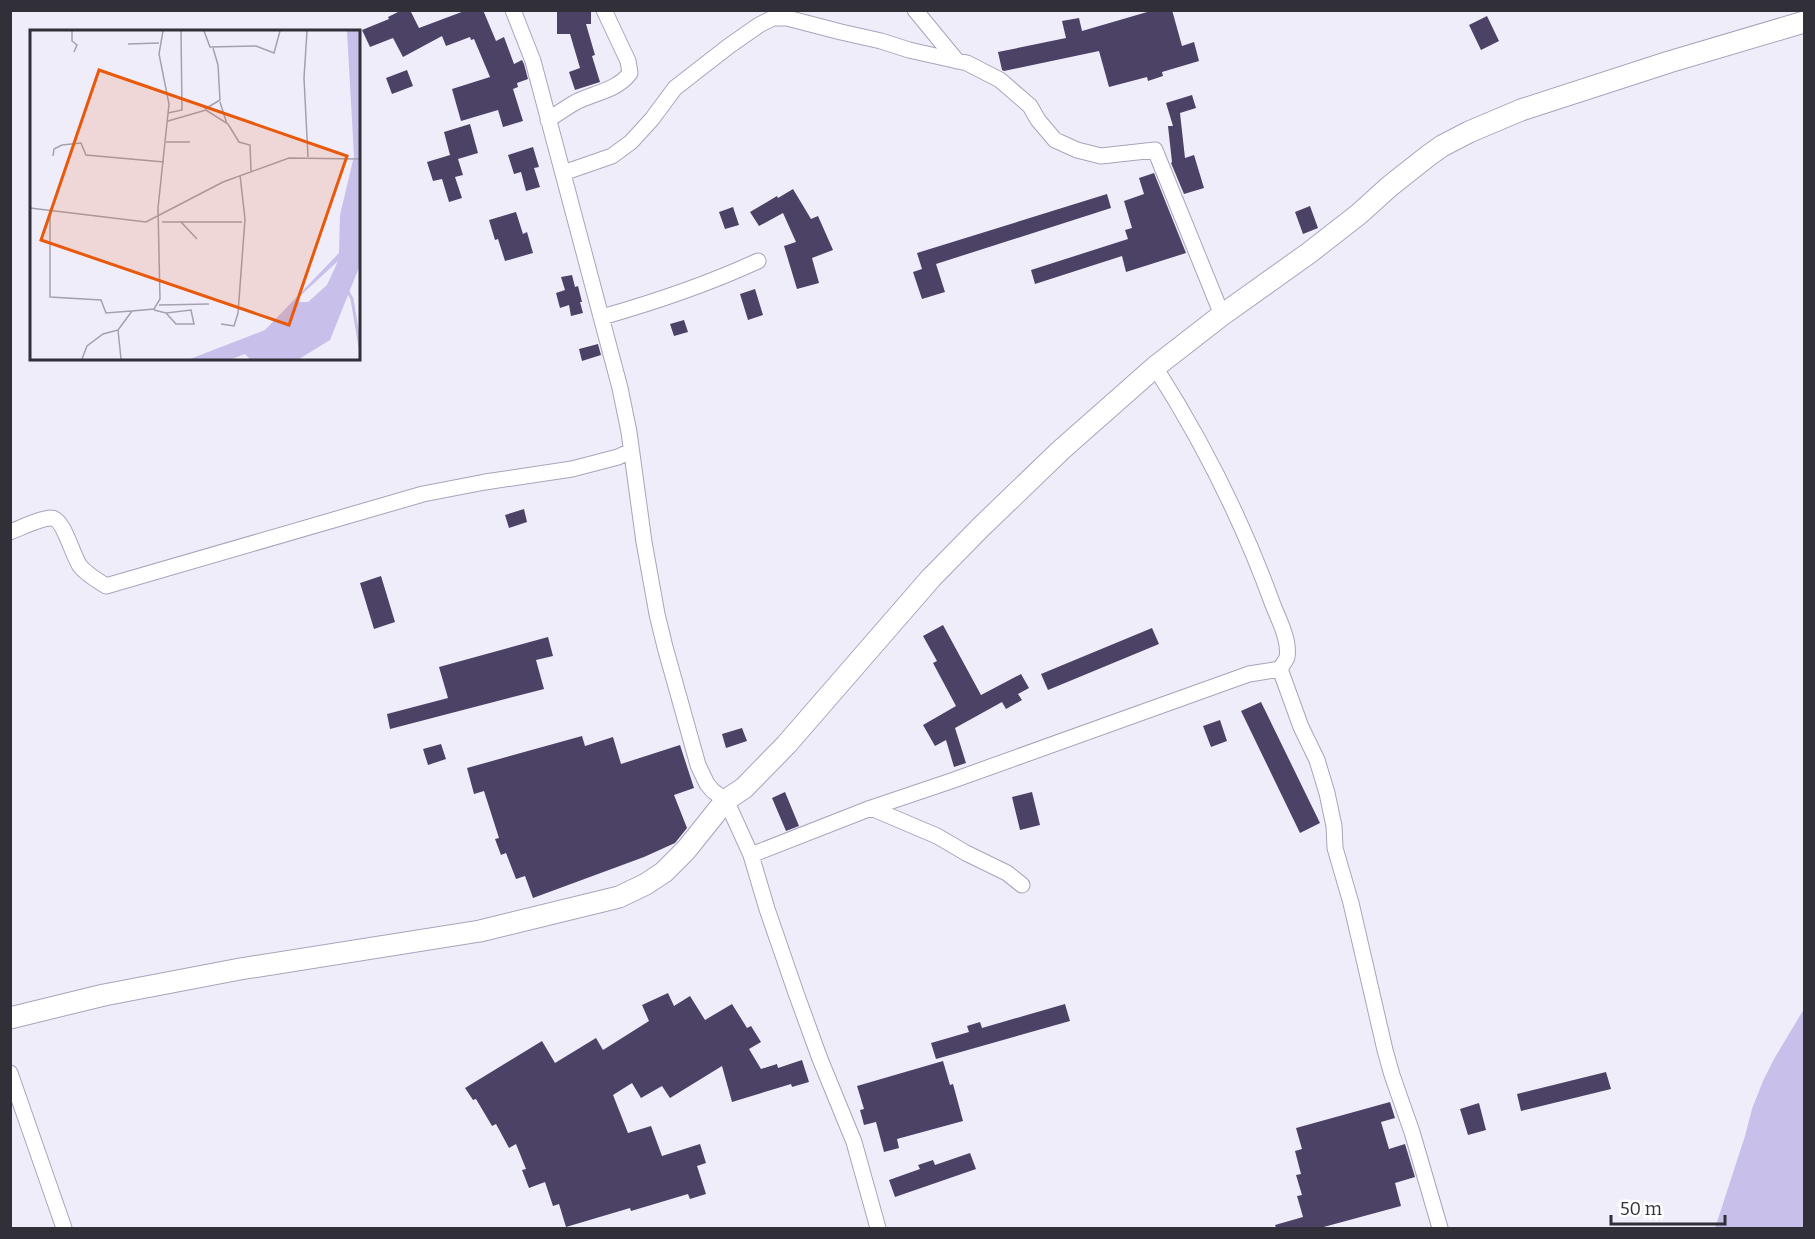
<svg xmlns="http://www.w3.org/2000/svg" width="1815" height="1239" font-family="Bitter,serif">
<style>
.water{fill:#c8bfea}
.building{fill:#4b4266}
.lines{fill:none;stroke-linecap:round;stroke-linejoin:round}
.street-casing{stroke:#a8a4ba;stroke-width:17}
.secondary-casing{stroke:#a8a4ba;stroke-width:23}
.street{stroke:#fff;stroke-width:15}
.secondary{stroke:#fff;stroke-width:21}
.inset-river{fill:none;stroke:#c8bfea;stroke-width:3}
.inset-road{fill:none;stroke:#a4a1ad;stroke-width:1.5}
.view{fill:#e8590c;fill-opacity:0.15;stroke:#e8590c;stroke-width:3}
.inset-edge{fill:none;stroke:#312f38;stroke-width:3}
</style>
<rect width="100%" height="100%" fill="#f0edfb"/>
<path class="water" d="M1804,1009V1228H1715L1745,1136L1752,1109L1763,1081L1774,1059Z"/>
<path class="building" d="M402,10H410L419,28L467,10H483L496,41L504,37L514,64L522,60L524,64L528,79L517,83L518,87L513,89L523,121L503,127L498,110L461,121L452,89L490,77L474,39L471,40L470,37L446,46L442,36L403,57L393,38L370,47L362,30L389,19L388,17Z
M557,10H591V24H586L595,55L592,56L600,82L575,90L569,72L580,68L570,34H557Z
M1154,10H1172L1182,46L1194,42L1199,61L1162,72L1163,76L1148,81L1147,77L1109,87L1099,51L1004,71L1002,70L998,52L1066,38L1062,21L1079,18L1082,31Z
M1487,16L1499,41L1481,50L1469,25Z
M407,70L413,86L392,94L386,78Z
M1192,95L1196,108L1180,113L1185,158L1194,155L1204,188L1184,194L1171,163L1172,162L1168,126H1173L1166,103Z
M470,124L478,153L458,159L463,175L455,177L462,198L449,202L442,179L433,181L427,162L450,155L444,132Z
M533,147L539,167L534,168L540,187L526,191L521,172L514,174L508,155Z
M1154,173L1186,253L1126,272L1122,256L1035,284L1031,270L1128,239L1125,230L1132,228L1124,201L1144,194L1139,178Z
M793,189L811,219L818,216L833,250L812,258L819,283L797,289L784,246L796,242L783,213L759,226L750,212L777,196L778,198Z
M1107,194L1111,208L936,264L945,292L922,299L913,272L922,269L917,253Z
M1310,206L1318,228L1303,234L1295,212Z
M733,207L739,225L725,229L719,212Z
M516,212L523,234L527,232L533,253L505,261L498,239L495,240L489,220Z
M572,275L575,287L578,286L582,302H580L583,313L571,316L569,305L560,308L556,293L565,290L561,277Z
M755,289L763,315L748,320L740,294Z
M684,320L688,332L674,336L670,324Z
M598,344L601,355L582,361L579,349Z
M524,509L527,522L509,528L505,515Z
M381,576L395,622L374,629L360,583Z
M943,625L981,695L1021,674L1029,688L1018,694L1022,700L1006,709L1002,702L955,728L966,763L954,767L946,740L935,746L923,725L956,706L933,663L937,661L923,636Z
M1152,628L1159,644L1048,690L1041,674Z
M548,637L553,656L536,660L544,689L390,729L387,714L448,698L439,667Z
M1261,702L1320,823L1300,833L1241,711Z
M1220,720L1227,741L1211,747L1203,726Z
M742,728L747,741L726,748L722,734Z
M582,736L585,746L613,737L621,764L680,745L694,788L674,795L687,828L675,843L644,857L533,898L525,876L516,879L506,853L501,855L495,839L499,838L484,791L474,794L467,768Z
M441,744L446,759L428,765L423,749Z
M785,792L799,826L786,831L772,798Z
M1032,792L1040,825L1020,830L1012,797Z
M668,993L674,1006L690,996L705,1020L732,1004L747,1028L751,1026L761,1042L749,1049L761,1069L777,1064L778,1068L802,1060L809,1082L792,1087L791,1084L732,1102L722,1066L670,1098L662,1086L641,1098L632,1083L613,1095L628,1133L651,1126L662,1156L700,1144L706,1163L697,1166L706,1194L690,1199L688,1194L631,1211L630,1208L566,1227L559,1204L553,1206L545,1182L529,1188L522,1170L526,1169L516,1144L509,1148L496,1124L492,1126L476,1099L473,1100L465,1088L542,1041L555,1063L596,1038L603,1050L649,1021L642,1005Z
M1065,1004L1070,1021L936,1059L931,1043L969,1032L967,1026L980,1022L982,1028Z
M943,1061L950,1085L953,1084L963,1121L897,1139L899,1148L884,1152L876,1122L864,1125L860,1110L864,1109L857,1086Z
M1606,1072L1611,1089L1521,1111L1517,1094Z
M1390,1102L1395,1118L1381,1122L1389,1149L1405,1144L1415,1177L1395,1183L1401,1206L1320,1228H1276L1275,1225L1303,1217L1297,1196L1302,1195L1296,1175L1301,1174L1295,1151L1302,1149L1296,1128Z
M1479,1103L1486,1130L1468,1135L1460,1109Z
M970,1153L976,1169L895,1197L889,1180L920,1169L918,1165L933,1160L935,1165Z"/>
<g class="lines">
<g class="street-casing">
<path id="street" d="M513,10L533,61L620,388L629,432L644,542L657,614L665,647L698,765L707,784L713,791L726,800L751,855L767,909L796,993L820,1059L854,1142L878,1228
M915,10L957,61
M548,120C557,114 567,107 576,102C594,93 618,90 630,73L628,61L604,10
M563,173L612,156L631,142L652,119L675,88L729,46L759,25L773,18H787L841,32L881,41L909,50L967,63L1000,80L1030,106L1038,120L1055,140L1077,150L1101,156L1155,150L1222,315
M602,317C655,302 708,284 758,261
M10,532C21,528 40,518 51,518C64,518 72,555 80,566C86,574 97,580 106,586L423,494L485,482L572,469L618,457L631,451
M1280,669L1301,727L1317,760L1327,793L1334,826L1335,848L1351,903L1385,1050L1392,1075L1412,1132L1440,1228
M871,808L937,836L966,853L1007,873L1022,885
M751,855L871,808L951,781L1196,693L1249,674L1280,669C1282,665 1286,661 1287,657C1290,641 1279,620 1273,605C1243,522 1203,442 1155,367
M10,1073L64,1228"/>
</g>
<g class="secondary-casing">
<path id="secondary" d="M10,1018L104,995L240,969L480,931L619,897L646,884L664,872L686,850L726,800L744,788L786,745L931,578L980,528L1061,450L1155,367L1222,315L1309,253L1359,214L1390,186L1428,156L1442,146L1469,132L1521,110L1669,62L1804,22"/>
</g>
<use href="#street" class="street"/>
<use href="#secondary" class="secondary"/>
</g>
<g transform="translate(30 30)">
<rect width="330" height="330" fill="#f0edfb"/>
<path d="M317,1H330V235L300,310L269,329H220L215,324L202,329H160L235,300L309,223L310,185L324,126ZM308,231L297,255L278,272H269V267Z" fill="#c8bfea" fill-rule="evenodd"/>
<path class="inset-river" d="M316,258L322,269L330,317"/>
<path class="inset-road" d="M42,1V11L47,15L44,22M174,1L180,17L226,16L244,23L250,1M277,1L274,48L278,127M98,14L129,13M190,72L197,94M175,79L190,70L188,35L183,18M138,83L152,80L151,1M138,91L176,80L198,94L209,112L220,115L221,141M136,112H160M23,126L24,119L32,115L51,113L56,125L134,132M0,178L116,192L193,152L259,128L330,129M20,180V267L71,270L76,283L101,281M132,192H212M151,192L167,209M129,275L179,274M124,280L136,283L161,280L164,294H146L136,283M191,294L204,296L208,283L215,189L210,145M52,329L57,316L73,304L88,300M91,329L88,300L102,281L124,279L130,269L128,178L139,74L129,24L133,1"/>
<path class="view" d="M69,40L317,126L259,295L11,210Z"/>
<rect width="330" height="330" class="inset-edge"/>
</g>
<rect width="1815" height="1239" fill="none" stroke="#312f38" stroke-width="24"/>
<path d="M1611 1215v9h114v-9" fill="none" stroke="#312f38" stroke-width="3"/>
<text x="1620" y="1215" font-size="18" fill="#312f38" stroke="#ffffff" stroke-width="4.5" paint-order="stroke">50 m</text>
</svg>
